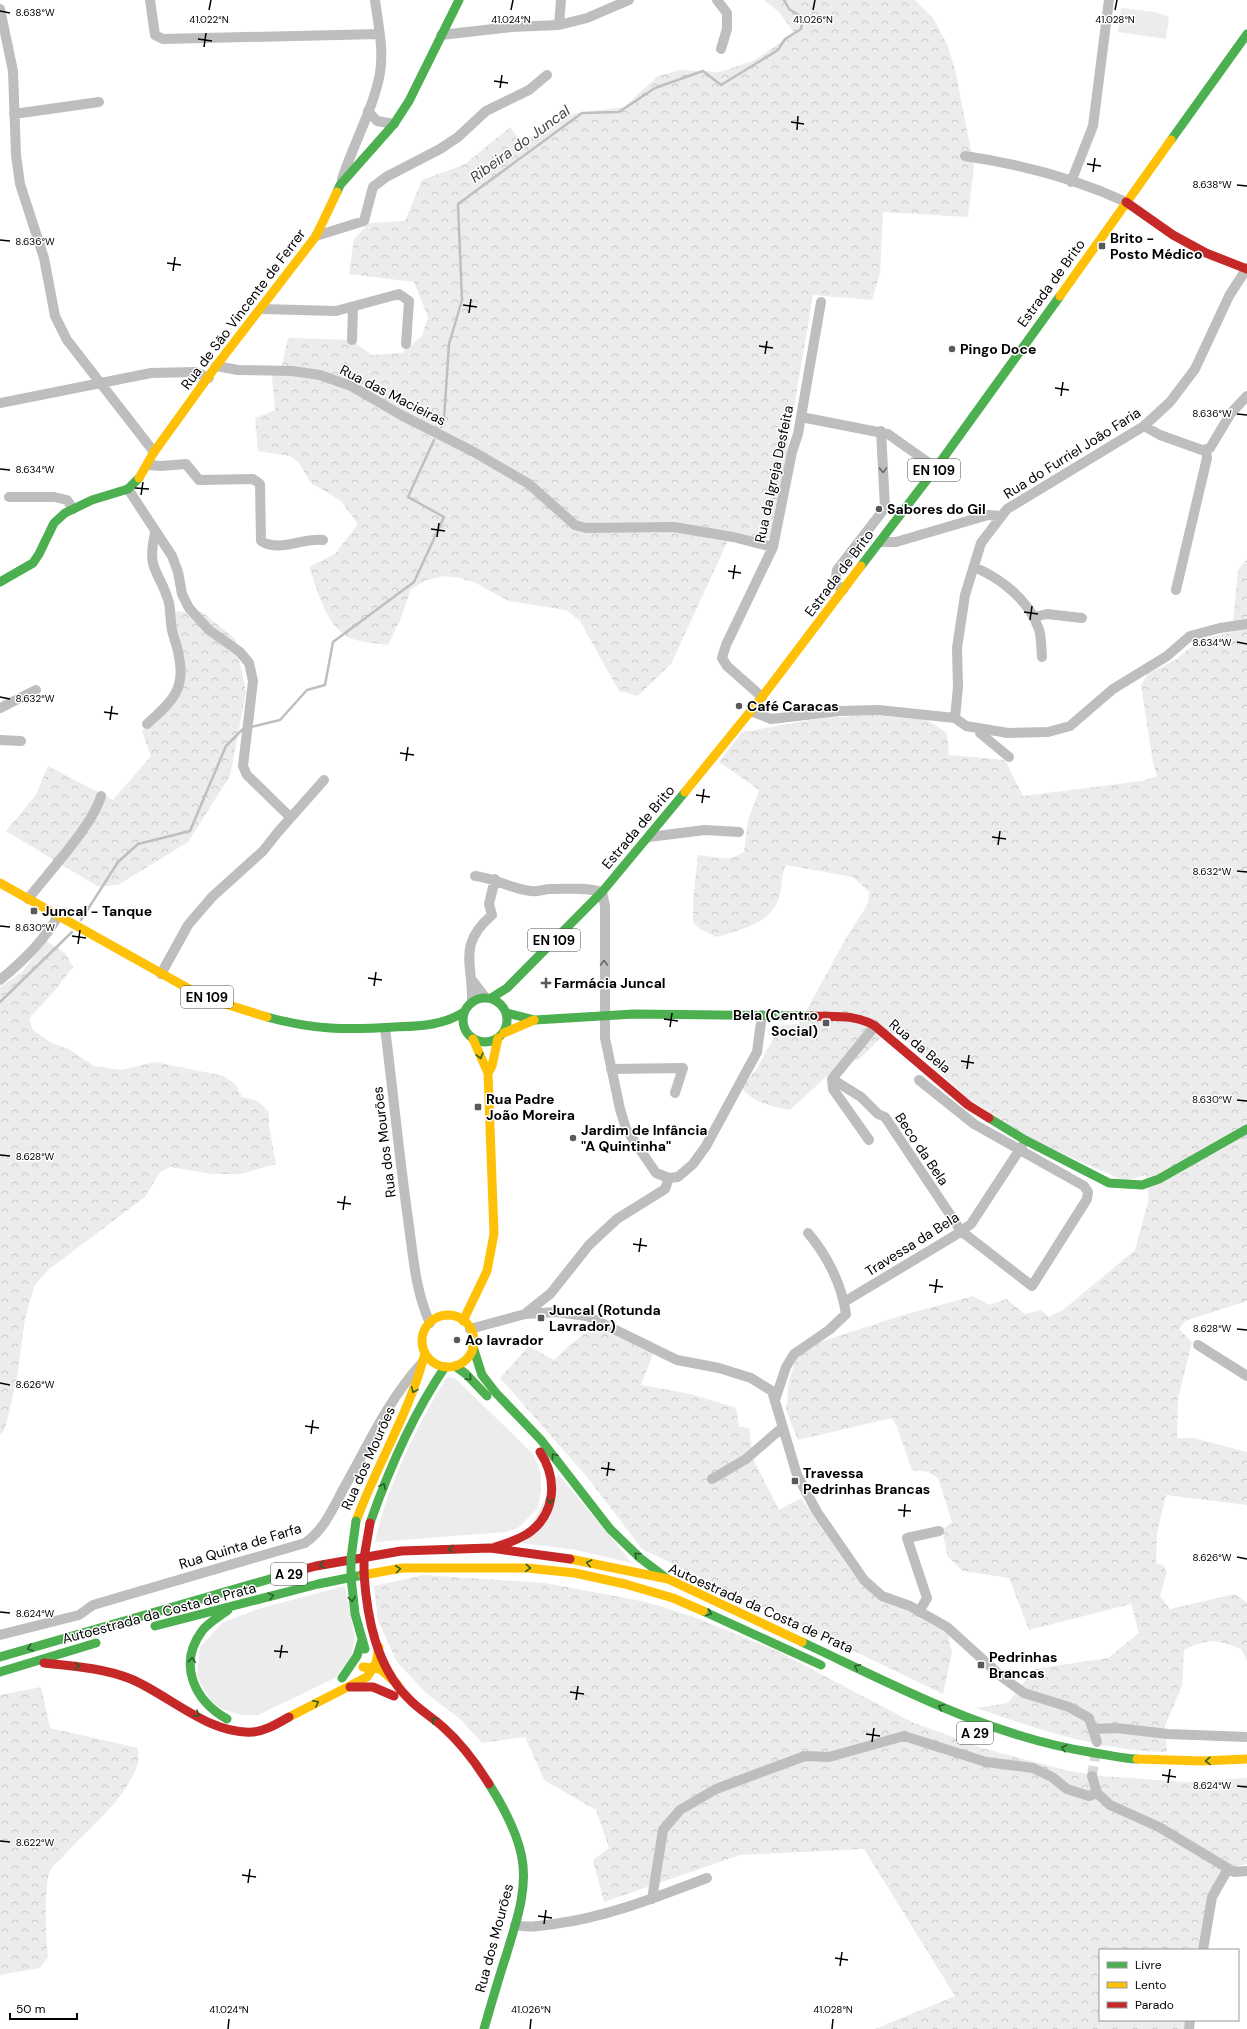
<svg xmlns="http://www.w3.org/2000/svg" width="1247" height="2029" font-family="'DM Sans',sans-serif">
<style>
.green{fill:#ececec}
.forest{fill:url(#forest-crowns)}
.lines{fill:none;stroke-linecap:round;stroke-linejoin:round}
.stream{stroke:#bfbfbf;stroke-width:2.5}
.street-tunnel{stroke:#d9d9d9;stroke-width:10;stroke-dasharray:10 5;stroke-linecap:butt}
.street{stroke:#bebebe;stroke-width:10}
.fast{stroke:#4caf50;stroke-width:9}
.slow{stroke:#ffc107;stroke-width:9}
.jam{stroke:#c62828;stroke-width:9}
.fast-bridge{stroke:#4caf50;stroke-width:9}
.jam-bridge{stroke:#c62828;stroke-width:9}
.oneway{stroke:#686868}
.oneway2{stroke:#2a602c}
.ticks{fill:none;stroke:#000;stroke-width:1.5}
.poi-dot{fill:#595959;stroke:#fff;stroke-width:1.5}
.labels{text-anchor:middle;stroke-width:3;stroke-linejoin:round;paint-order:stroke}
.shield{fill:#fff;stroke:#4c4c4c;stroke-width:1}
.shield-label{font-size:13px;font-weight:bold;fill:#000}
.poi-label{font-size:14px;font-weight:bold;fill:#000;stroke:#fff;text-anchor:start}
.street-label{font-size:14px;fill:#000;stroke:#fff}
.water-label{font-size:15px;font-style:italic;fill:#444;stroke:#fff}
.ticks-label{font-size:10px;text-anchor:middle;fill:#000;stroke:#fff;stroke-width:3;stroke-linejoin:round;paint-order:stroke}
</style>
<defs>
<pattern id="forest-crowns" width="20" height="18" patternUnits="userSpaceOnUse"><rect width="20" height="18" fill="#ececec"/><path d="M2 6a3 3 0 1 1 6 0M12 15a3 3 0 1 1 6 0" fill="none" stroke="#c9c9c9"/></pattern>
</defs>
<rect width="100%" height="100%" fill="#fff"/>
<path class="green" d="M1121,8L1155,12L1169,17L1166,39L1118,32Z
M447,1377L455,1378L534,1455L541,1475V1490L538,1508L518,1528L506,1532L375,1542C386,1488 418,1424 447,1377Z
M558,1474L632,1563L576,1550L522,1543Z
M345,1586L355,1639L351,1656L335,1678L258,1715H241L222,1709L210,1700L197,1676L200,1647L222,1623L258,1609Z"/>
<path class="forest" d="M764,0H915L933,18L947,44L955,69L974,166L968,217L883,212L880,274L872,300L813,295L772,539L731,534L671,664L638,696L619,691L580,621L566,610L508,601L476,583L460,578L443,576L424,581L411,589L401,618L388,645C375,643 353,642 343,634C324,619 317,588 309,567L335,554L358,524L340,500L311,483L298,462L290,456L258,451L255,418L275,410L272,377L282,366L288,338L351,340L372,355L402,353L422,336L428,317L414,282L349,274L354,239L369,223L405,221L422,180L465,164L510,127L518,138L528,139L545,127L571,114L624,107L658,76L680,70L720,72L755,60L794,33L780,13Z
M1247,559V1301L1185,1321L1179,1329L1192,1342L1178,1399L1177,1438H1193L1247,1452V1505L1166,1495L1157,1533L1156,1563L1163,1565L1167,1572L1160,1596L1170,1609L1235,1594L1247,1603V1660L1241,1649C1217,1639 1208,1638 1184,1650L1182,1686L1165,1726L1167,1752C1101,1751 1038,1729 976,1708L1008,1703L1034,1669L1108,1658L1139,1633L1131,1604L1029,1630L1009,1578L963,1571L948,1557L942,1530L952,1522L938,1478L928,1472L912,1470L897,1427L892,1418L798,1440L786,1410L789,1381L798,1353L817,1343L900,1316L973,1296L989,1305L1006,1299L1025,1314L1041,1310L1049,1317L1063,1310L1135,1250L1149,1198L1146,1175L1125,1181L1032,1140L966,1097L900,1035L886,1033L860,1058L829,1074L790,1110C776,1108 748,1101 742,1087L756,1070L781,1025L799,1024L846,938L868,904L869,892L853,877L786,865C780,878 783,885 779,897C771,925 740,929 717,937L700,929L693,922V901L698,855C718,857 726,863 744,852L748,820L759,790L719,762L742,732L823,718L869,715L927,720L947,733L949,755L1005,760L1023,796L1142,781L1157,776L1153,763L1141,685L1148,673L1174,661L1200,640L1232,632L1238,570Z
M164,611L202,612L235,639L246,692L230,776L188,842L118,885L97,886L6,831L36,795L48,766L113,800L151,756L142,731L172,704L180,687L176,651Z
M46,941L65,953L73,967L55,990L29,1019L33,1030L50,1042L70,1050L94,1066L122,1070L155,1062L224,1076L236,1085L242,1097L258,1101L269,1112V1126L276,1164L240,1174H213L170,1167L160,1172L145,1197L48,1270L34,1286L25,1319L17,1378L5,1429L0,1435V987L23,971Z
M595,1326L653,1354L641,1385L691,1394L736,1408L739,1427L749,1428L753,1459L779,1510L801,1498L858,1581L885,1593L947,1628L952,1653L943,1694L642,1549L587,1477L500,1378L529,1346L554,1360L571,1344Z
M424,1575L545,1583L646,1602L697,1618L779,1652L912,1722L982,1748L1069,1771L1101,1776L1185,1782L1247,1778V1864L1233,1868L1213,1885L1198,1950H1100V2020H1185L1184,2029H875L955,1996L864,1849L740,1855L604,1902L593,1860L609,1848L596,1810L544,1780L525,1737L482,1743L461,1720L426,1693L397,1662L378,1621L374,1586Z
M41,1687L50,1728L138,1748C138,1754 139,1761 137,1766C122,1805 87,1828 62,1858C59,1861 53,1865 51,1869C43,1883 46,1940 48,1957L40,1968L0,1975V1695Z"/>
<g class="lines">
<path class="stream" d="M441,427L444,419L449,344L462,300L458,204L582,113L619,112L655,88L703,71L721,85L778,50L785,39L801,29L803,18L789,9L784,0
M251,727L280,720L307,690L325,685L333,642L414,582L444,517L408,497L434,440
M81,920L118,862L138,844L190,831L226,746L243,729
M0,1002L72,932"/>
<path class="street-tunnel" d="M1092,1776L1096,1750"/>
<path class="street" d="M150,0L155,35L163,39L379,34
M717,0L727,13V29L721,49
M0,9L13,71L16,155L20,184L44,258L55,316L67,340L154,452
M559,25L561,0
M441,35L511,27L559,25L587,18L629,0
M368,111L377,121L394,124
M14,114L99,102
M965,156C1019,164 1076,179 1126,202
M342,179C353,145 374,107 380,73C384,49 378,24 375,0
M1071,182L1093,126L1109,0
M316,236L364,221L373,187L386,177L440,149L458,137L486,111L529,90L547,75
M261,309L336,311L399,294L409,301L406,344
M352,340L353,308
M216,366L238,370L292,371L320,375L351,386L401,415L474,452L529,484L575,525L586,528L674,527L733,537L773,547
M0,403L151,373L196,372L209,378
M801,417L888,434L936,468
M1144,426L1160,435L1202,450L1210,448L1231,413L1247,396
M148,465L161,466L186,464L199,480L253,479L260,484L261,541C281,553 302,537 323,540
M128,489L172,556L178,572L182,594L189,608L209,630L240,652L249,663L253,681L243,766L247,775L290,817
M9,497H54L67,500L73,509
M880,542H896L988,515L1001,516
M974,567C1000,578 1028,599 1038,627C1042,635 1041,648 1042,657
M843,590L835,583L837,570L885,508L881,431
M1176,590L1207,458L1206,450
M1034,617L1047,614L1082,618
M762,697L727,666L722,658L726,645L773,547L792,452L798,434L821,302
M0,708L36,690
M751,711L771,719L840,711L878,710L955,718L966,726L1008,733L1048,732L1070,726L1113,689L1167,656L1190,636L1220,628L1247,624
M955,718L958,687L957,648L965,595L981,543L1007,509L1144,426L1170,402L1195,369L1229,296L1247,268
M147,724C170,703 186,691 179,657C178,648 174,639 172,630C170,621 171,611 169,603C160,570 146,572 155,533
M979,729L980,733L1009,757
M0,740L21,741
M649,837L705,830L739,832
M475,876C495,878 511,889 531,891C538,892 544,889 550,889C567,889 586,887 602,892L605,906V1038L620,1109L626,1129L656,1173L669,1178L678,1177L693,1164L706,1146L757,1052L762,1015
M28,899C48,873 93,825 101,796
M161,974L188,925L212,897L263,851L278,832L324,780
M0,980C22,962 44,941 58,916
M472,980L485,997
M472,1002C473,963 457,945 492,915L489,904L495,879
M385,1028C393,1091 399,1155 408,1219C413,1254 415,1290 430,1323
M611,1069L683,1068L675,1093
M832,1079L861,1097L878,1114L885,1117L961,1231L1032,1286L1087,1199L1088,1192L1084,1186L974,1124L919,1080
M832,1079L833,1089L869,1140
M832,1079L875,1026
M844,1302L954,1236L971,1224L1022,1146
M525,1314L551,1293L589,1245L617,1219L665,1189L669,1178
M470,1329L525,1314L557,1312L587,1316L677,1360L719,1368L751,1378L772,1391L797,1475L817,1512L864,1580L882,1596L910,1606L947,1627L1002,1677L1024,1693L1069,1707L1089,1718L1097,1742
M1198,1345L1247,1376
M775,1400L786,1367L794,1354L829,1330L846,1314C842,1285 827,1255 808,1233
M712,1479L746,1459L783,1427
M919,1612L927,1598L907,1538L939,1531
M0,1635L79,1615L93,1605L305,1543C325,1529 334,1506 345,1486C368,1445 389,1399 421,1364
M1094,1729L1116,1728L1168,1734L1247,1737
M1092,1776L1097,1793L1110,1805L1159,1827L1234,1872L1247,1871
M652,1899L663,1830L680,1810L716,1789L805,1756L829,1757L904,1736L986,1762L1033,1768L1052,1777L1067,1789L1089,1796L1097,1793
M515,1925C528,1928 540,1926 554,1924C607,1917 657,1897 707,1878
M1203,1950L1212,1897L1228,1869
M1189,2029L1190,2020"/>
<path class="fast" d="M1171,140L1247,34
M337,192L340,185L394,124L409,101L459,0
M861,566L936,468L1060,296
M0,582L33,563L39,554L54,523L65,513L92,500L128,489L139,478
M463 1020a22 22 0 1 1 44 0a22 22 0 1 1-44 0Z
M491,998L507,988L602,892L685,792
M507,1013L535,1020L634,1014L812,1016
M267,1017C314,1030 346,1030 394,1027C419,1026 442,1026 464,1012
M989,1118L1025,1140L1109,1183L1142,1185L1159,1179L1247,1129
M473,1347L482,1375L496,1393L541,1440L610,1529L640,1558L665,1577
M455,1366L466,1374L487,1396
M370,1523C389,1469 413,1414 445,1367
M351,1577L355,1614L365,1649
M703,1611L821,1665
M155,1626L318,1584L363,1575
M802,1642C896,1686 990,1737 1095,1753C1109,1755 1123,1759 1137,1759
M0,1657L294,1572
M0,1672L96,1643
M342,1678L357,1656L362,1640
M227,1719C195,1701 177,1665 202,1631C209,1622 219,1617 228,1610
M484,2029C491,2005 498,1980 506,1956C515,1925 528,1892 522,1858C517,1831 503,1806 489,1784"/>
<path class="slow" d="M1060,296L1171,140
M139,478L154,452L216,366L316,236L337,192
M685,792L762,697L861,566
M0,883L191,990L222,1003L267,1017
M504,1033L534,1020
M473,1039L488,1073
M422 1341a26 26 0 1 1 52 0a26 26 0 1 1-52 0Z
M463,1321L487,1271L494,1234L488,1073L492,1066L498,1038
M356,1521C377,1464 410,1412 425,1353
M570,1559L668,1579L802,1642
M363,1575L402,1568H527L575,1573L625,1584L673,1598L703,1611
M363,1667L380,1669L397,1684
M289,1717L367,1677L376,1663L379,1647
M1137,1759L1202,1761L1247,1759"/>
<path class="jam" d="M1126,202L1173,235L1206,253L1247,269
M812,1016C834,1017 856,1014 875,1026L968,1105L989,1118
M495,1547C506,1544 517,1540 527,1534C556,1515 558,1479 540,1452
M294,1572L316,1566L401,1551L490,1548L570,1559
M364,1574C367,1617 376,1666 408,1698C418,1709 432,1717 443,1727C461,1743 476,1763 489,1784
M44,1663C73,1666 103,1668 131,1679C169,1695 209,1735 253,1732C266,1731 278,1723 289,1717
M350,1687H373L394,1696"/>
<path class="fast-bridge" d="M351,1577V1558L356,1521"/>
<path class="jam-bridge" d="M364,1574V1558L370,1523"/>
</g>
<defs><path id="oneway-chevron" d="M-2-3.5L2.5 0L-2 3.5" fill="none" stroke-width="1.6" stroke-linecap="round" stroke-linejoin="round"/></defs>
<g class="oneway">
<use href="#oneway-chevron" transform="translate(883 470) rotate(88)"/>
<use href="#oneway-chevron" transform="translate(604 963) rotate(-90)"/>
</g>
<g class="oneway2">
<use href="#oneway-chevron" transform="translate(480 1056) rotate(75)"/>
<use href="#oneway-chevron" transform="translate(469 1378) rotate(45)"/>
<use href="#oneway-chevron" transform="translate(414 1390) rotate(114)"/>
<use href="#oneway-chevron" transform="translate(554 1456) rotate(-127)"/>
<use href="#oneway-chevron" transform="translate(383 1486) rotate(-65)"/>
<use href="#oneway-chevron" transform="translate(550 1501) rotate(103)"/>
<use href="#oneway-chevron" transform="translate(451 1549) rotate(178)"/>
<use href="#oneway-chevron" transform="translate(637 1555) rotate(-138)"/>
<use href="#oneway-chevron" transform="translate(589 1563) rotate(-167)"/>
<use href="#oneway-chevron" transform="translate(322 1565) rotate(168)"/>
<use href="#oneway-chevron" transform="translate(528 1568) rotate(4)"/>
<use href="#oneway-chevron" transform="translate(398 1569) rotate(-7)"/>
<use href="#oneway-chevron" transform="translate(271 1596) rotate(-15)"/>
<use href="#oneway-chevron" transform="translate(352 1599) rotate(82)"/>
<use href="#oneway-chevron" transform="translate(709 1613) rotate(23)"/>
<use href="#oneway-chevron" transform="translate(30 1648) rotate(164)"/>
<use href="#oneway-chevron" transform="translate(192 1660) rotate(-84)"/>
<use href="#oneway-chevron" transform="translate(77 1666) rotate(9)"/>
<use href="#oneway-chevron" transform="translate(857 1667) rotate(-154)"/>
<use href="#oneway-chevron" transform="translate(316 1703) rotate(-27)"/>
<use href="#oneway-chevron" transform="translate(941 1707) rotate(-154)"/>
<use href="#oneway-chevron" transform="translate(197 1714) rotate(28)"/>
<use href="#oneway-chevron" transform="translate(434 1720) rotate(-141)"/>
<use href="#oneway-chevron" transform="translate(1064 1748) rotate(-166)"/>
<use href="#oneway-chevron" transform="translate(1208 1761) rotate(177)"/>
</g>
<path class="ticks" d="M209,10L211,0M511,10L513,0M813,10L815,0M1115,10L1117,0M0,11L10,13M198,39L212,41M204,47L206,33M494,81L508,83M500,88L502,75M791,122L804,124M797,130L798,116M1087,164L1101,166M1093,172L1095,158M1237,185L1247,186M0,240L10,241M167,263L181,265M173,271L175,257M463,305L477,307M469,313L471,299M759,346L773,348M765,354L767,341M1055,388L1069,390M1061,396L1063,382M1237,414L1247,415M0,469L10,470M135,488L149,489M141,495L143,482M431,529L445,531M437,537L439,523M728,571L741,573M733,579L735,565M1024,612L1038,614M1030,620L1032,606M1237,642L1247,644M0,697L10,699M104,712L118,714M110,720L112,706M400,753L414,755M406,761L408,747M696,795L710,797M702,803L704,789M992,837L1006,839M998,845L1000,831M1237,871L1247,872M0,926L10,927M72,936L86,938M78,944L80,930M368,978L382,980M374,986L376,972M664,1019L678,1021M670,1027L672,1013M961,1061L974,1063M967,1069L969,1055M1237,1100L1247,1101M0,1155L10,1156M337,1202L351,1204M343,1210L345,1196M633,1244L647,1246M639,1252L641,1238M929,1285L943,1287M935,1293L937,1279M1237,1329L1247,1330M0,1383L10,1385M305,1426L319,1428M311,1434L313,1420M601,1468L615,1470M607,1476L609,1462M898,1510L911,1511M904,1517L905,1504M1237,1557L1247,1559M0,1612L10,1613M274,1651L288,1652M280,1658L282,1645M570,1692L584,1694M576,1700L578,1686M866,1734L880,1736M872,1742L874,1728M1162,1775L1176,1777M1168,1783L1170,1769M1237,1786L1247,1787M0,1841L10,1842M242,1875L256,1877M248,1883L250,1869M538,1916L552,1918M544,1924L546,1910M835,1958L848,1960M840,1966L842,1952M228,2029L229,2019M530,2029L531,2019M832,2029L833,2019"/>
<g class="poi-dot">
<rect x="1098" y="242" width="8" height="8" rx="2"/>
<circle cx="952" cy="349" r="4"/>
<circle cx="879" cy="509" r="4"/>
<circle cx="739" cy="706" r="4"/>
<rect x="30" y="907" width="8" height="8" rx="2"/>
<path d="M544 977h4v4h4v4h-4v4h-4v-4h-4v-4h4z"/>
<rect x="822" y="1019" width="8" height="8" rx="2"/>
<rect x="474" y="1103" width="8" height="8" rx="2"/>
<circle cx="573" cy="1138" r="4"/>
<rect x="537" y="1314" width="8" height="8" rx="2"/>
<circle cx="457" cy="1340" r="4"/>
<rect x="791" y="1477" width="8" height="8" rx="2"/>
<rect x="977" y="1661" width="8" height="8" rx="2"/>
</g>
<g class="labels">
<g class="shield">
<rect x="908" y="459" width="52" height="22" rx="3"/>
<rect x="528" y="929" width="52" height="22" rx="3"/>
<rect x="181" y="986" width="52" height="22" rx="3"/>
<rect x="271" y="1563" width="36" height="22" rx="3"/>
<rect x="957" y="1722" width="36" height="22" rx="3"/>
</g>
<g class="shield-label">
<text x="934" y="475">EN 109</text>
<text x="554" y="945">EN 109</text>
<text x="207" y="1002">EN 109</text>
<text x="289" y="1579">A 29</text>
<text x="975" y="1738">A 29</text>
</g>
<g class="poi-label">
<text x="1110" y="243">Brito -<tspan x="1110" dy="16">Posto Médico</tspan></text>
<text x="960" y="354">Pingo Doce</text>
<text x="887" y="514">Sabores do Gil</text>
<text x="747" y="711">Café Caracas</text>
<text x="42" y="916">Juncal - Tanque</text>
<text x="554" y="988">Farmácia Juncal</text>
<text x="818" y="1020" text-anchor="end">Bela (Centro<tspan x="818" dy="16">Social)</tspan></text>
<text x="486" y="1104">Rua Padre<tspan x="486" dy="16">João Moreira</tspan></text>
<text x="581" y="1135">Jardim de Infância<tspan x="581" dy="16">"A Quintinha"</tspan></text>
<text x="549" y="1315">Juncal (Rotunda<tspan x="549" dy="16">Lavrador)</tspan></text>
<text x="465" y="1345">Ao lavrador</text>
<text x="803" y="1478">Travessa<tspan x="803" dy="16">Pedrinhas Brancas</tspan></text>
<text x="989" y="1662">Pedrinhas<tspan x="989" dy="16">Brancas</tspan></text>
</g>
<g class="street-label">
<text transform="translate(1051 283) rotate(-54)" y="5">Estrada de Brito</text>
<text transform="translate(243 309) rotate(-53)" y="5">Rua de São Vincente de Ferrer</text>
<text transform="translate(393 395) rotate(27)" y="5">Rua das Macieiras</text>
<text transform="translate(1072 453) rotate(-32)" y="5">Rua do Furriel João Faria</text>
<text transform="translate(774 474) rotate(-78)" y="5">Rua da Igreja Desfeita</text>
<text transform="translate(839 573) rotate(-53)" y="5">Estrada de Brito</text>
<text transform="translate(638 827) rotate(-50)" y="5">Estrada de Brito</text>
<text transform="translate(920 1046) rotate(40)" y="5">Rua da Bela</text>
<text transform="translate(384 1142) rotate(-97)" y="5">Rua dos Mourões</text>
<text transform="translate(922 1149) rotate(56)" y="5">Beco da Bela</text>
<text transform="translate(912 1244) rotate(-32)" y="5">Travessa da Bela</text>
<text transform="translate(368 1458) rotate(-66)" y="5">Rua dos Mourões</text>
<text transform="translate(240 1546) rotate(-17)" y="5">Rua Quinta de Farfa</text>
<text transform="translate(761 1608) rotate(24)" y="5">Autoestrada da Costa de Prata</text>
<text transform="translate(159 1613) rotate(-15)" y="5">Autoestrada da Costa de Prata</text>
<text transform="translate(494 1938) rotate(-75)" y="5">Rua dos Mourões</text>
</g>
<g class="water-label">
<text transform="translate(520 144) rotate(-36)" y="5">Ribeira do Juncal</text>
</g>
</g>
<g class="ticks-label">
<text x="35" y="16">8.638°W</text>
<text x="209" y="23">41.022°N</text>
<text x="511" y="23">41.024°N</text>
<text x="813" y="23">41.026°N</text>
<text x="1115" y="23">41.028°N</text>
<text x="1212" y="188">8.638°W</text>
<text x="35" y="245">8.636°W</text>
<text x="1212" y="417">8.636°W</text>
<text x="35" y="473">8.634°W</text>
<text x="1212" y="646">8.634°W</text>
<text x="35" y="702">8.632°W</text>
<text x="1212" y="875">8.632°W</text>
<text x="35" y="931">8.630°W</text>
<text x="1212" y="1103">8.630°W</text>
<text x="35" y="1160">8.628°W</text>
<text x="1212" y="1332">8.628°W</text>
<text x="35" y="1388">8.626°W</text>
<text x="1212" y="1561">8.626°W</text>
<text x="35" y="1617">8.624°W</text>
<text x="1212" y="1789">8.624°W</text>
<text x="35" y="1846">8.622°W</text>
<text x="229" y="2013">41.024°N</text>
<text x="531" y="2013">41.026°N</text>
<text x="833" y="2013">41.028°N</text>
</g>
<rect x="1099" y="1949" width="140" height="72" fill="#ffffff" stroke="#999999"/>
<rect x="1107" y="1962" width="20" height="6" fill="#4caf50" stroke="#999999"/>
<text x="1135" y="1969" font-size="12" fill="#000000">Livre</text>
<rect x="1107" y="1982" width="20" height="6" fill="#ffc107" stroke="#999999"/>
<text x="1135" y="1989" font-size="12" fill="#000000">Lento</text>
<rect x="1107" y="2002" width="20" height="6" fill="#c62828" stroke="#999999"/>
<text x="1135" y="2009" font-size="12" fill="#000000">Parado</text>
<path d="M10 2013v6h67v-6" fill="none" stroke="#000000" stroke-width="2"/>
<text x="16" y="2013" font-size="12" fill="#000000" stroke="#ffffff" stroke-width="3" paint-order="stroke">50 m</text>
</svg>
